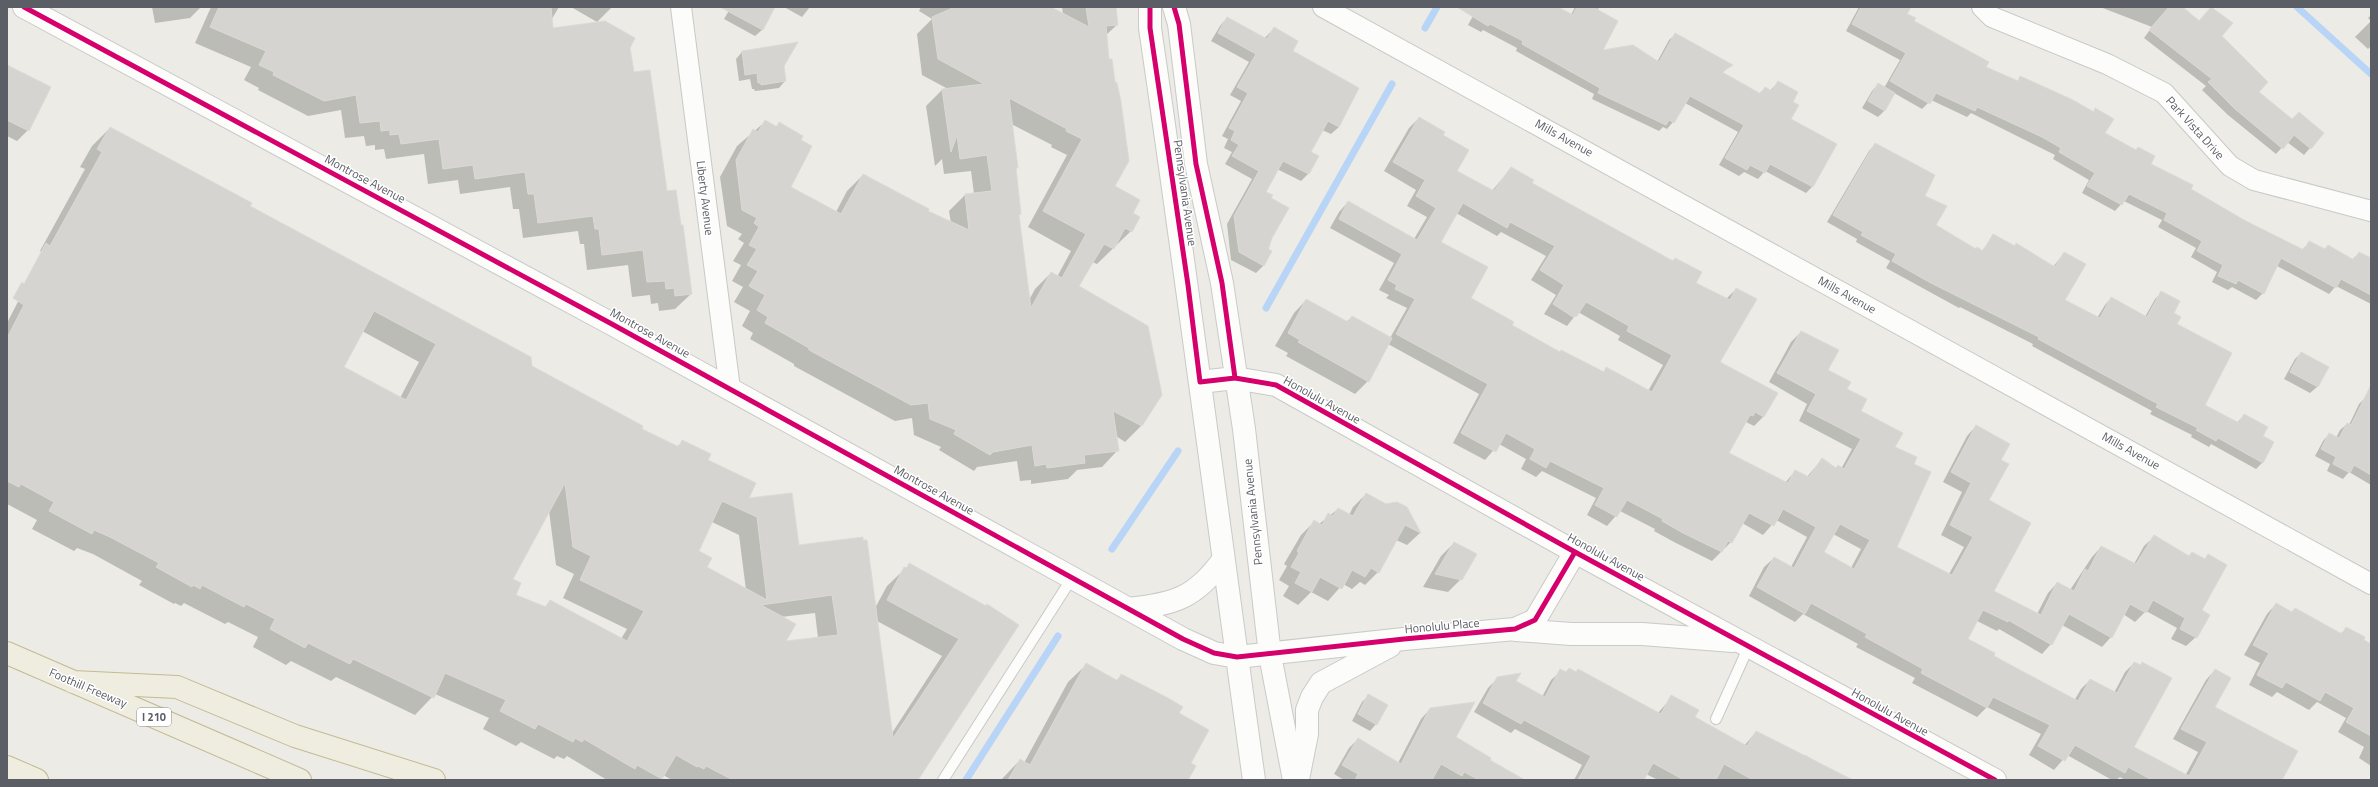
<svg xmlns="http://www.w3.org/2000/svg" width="2378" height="787" font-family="'Titillium Web',sans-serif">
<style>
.shadow{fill:#0003;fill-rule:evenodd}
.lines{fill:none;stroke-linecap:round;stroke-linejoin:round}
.stream{stroke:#b8d5f7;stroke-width:7}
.building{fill:#d5d4d0;stroke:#dcdad4;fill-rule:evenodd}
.lane-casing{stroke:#c8c9c8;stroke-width:12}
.street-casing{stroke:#c8c9c8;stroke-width:22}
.secondary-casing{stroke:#c9cac9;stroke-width:24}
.highway-casing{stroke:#c4ba92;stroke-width:24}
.lane{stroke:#fcfcfb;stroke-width:10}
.street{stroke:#fcfcfb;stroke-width:20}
.secondary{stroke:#fcfcfb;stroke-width:22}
.highway{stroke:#efede0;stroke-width:22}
.cycleway-casing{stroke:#fff;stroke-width:8}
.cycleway{stroke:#d6006c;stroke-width:5}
.labels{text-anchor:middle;stroke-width:3;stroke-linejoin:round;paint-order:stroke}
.shield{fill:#fff;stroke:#8c8e93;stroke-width:1}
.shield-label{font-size:11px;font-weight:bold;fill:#5b5e65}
.street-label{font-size:12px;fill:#5b5e65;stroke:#fff}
</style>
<rect width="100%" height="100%" fill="#ecebe5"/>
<path class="shadow" d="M152,7H201L190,18L155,23Z
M211,7H559L546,29L629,47L633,73L666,192L691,294L675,309L659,311L658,303L651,304L650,295L632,297L628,265L587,270L584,244H580L578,231L523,238L519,209H513L510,187L460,194L458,180L428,184L424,154L386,159L384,149L375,150V145L366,146L364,136L345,138L341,110L308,116L258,90L259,88L244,80L251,67L195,43Z
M571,7H612L597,22Z
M731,7H774L762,30L755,36L724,19Z
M784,7H810L802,17Z
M921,7H1049L1063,14L1062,7H1115L1117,25L1106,35L1113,186L1131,214V231L1097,264L1092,262L1078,287L1160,395L1141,426L1125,442L1116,436L1117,451L1102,467L1077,470L1068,479L1031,484V480L1020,481L1017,461L977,467L974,471L939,450L941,447L914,435L912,418L895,421L794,366V364L750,339L753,333L742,326L750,311L734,302L743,287L732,281L741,265L733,261L744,243L738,239L742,234L727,226L720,177L737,146L765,122L775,127L779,124L789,187L836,212L847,191L863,175L926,212L951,223L949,211L965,195L974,194L971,171L944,174L942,159L935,166L926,106L942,90L948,89L922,75L917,34L932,19L919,11ZM1011,124L1052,145L1051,147L1067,155L1028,227L1071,251L1057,277L1051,273L1035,289L1029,300L1018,216L1015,169L1017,167Z
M1478,7H1556L1571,15L1575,7H1598L1601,51L1657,62L1669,40L1676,34L1731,65L1722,73L1759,94L1765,88L1770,91L1778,82L1791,102L1790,119L1835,145L1812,187L1806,193L1765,171L1758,179L1744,172L1739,176L1719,165L1738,132L1685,103L1673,122L1667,129L1663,127L1659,131L1592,99L1594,94L1516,51L1517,48L1483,30L1481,32L1468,25Z
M1859,7H1910L1906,15L1913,22L1985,67L2016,82L2021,77L2093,113L2096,110L2104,134L2190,190L2244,221L2302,250L2310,242L2324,250L2352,260L2359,253L2371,258V304L2336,286L2329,294L2277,266L2263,293L2256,300L2232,287L2228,290L2212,282L2217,272L2191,257L2196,248L2158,227L2162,220L2124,201L2115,211L2082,193L2089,180L2053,159L2055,155L1971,113L1967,117L1931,100L1922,109L1894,93L1885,110L1878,117L1862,108L1872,91L1878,84L1884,88L1900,60L1846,31Z
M2100,7H2181L2220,36L2257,92L2291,120L2323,133L2304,155L2287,142L2276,154L2228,115L2202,90L2206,86L2144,38L2152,27Z
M2371,15V46L2368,49L2355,37L2371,21L2368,18Z
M1227,18L1264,39L1274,28L1291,52L1339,127L1331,134L1322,130L1310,152L1308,174L1301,181L1277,169L1265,192L1270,198L1272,238L1264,265L1256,273L1231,260L1227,224L1252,179L1225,164L1232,152L1224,148L1228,139L1222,136L1241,101L1230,95L1249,62L1211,41L1220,26Z
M742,52L783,66L785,81L779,88L755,91L754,89H752L750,79L739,81L736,59Z
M7,70L28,130L17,141L7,136Z
M1419,118L1442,136L1456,171L1492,191L1511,168L1531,184L1695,284L1726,299L1736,289L1719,362L1776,393L1763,417L1754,426L1746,422L1727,453L1785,483L1795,471L1807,477L1822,459L1836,469H1841L1852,449L1799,421L1807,404L1769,382L1791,342L1801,332L1826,370L1846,389L1859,412L1913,464L1896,548L1949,574L1964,547L1941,535L1962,492L1943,482L1967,436L1976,426L2000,460L1988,500L1992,591L2037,614L2048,593L2057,583L2070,590L2092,557L2101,547L2134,564L2144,546L2154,537L2188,557L2204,560L2208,556L2196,637L2186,646L2171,639L2177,628L2146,611L2135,622L2123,614L2111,637L2102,647L2062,625L2051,644L2042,654L1999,629L1997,631L1977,621L1966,640L1993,656L2074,701L2081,689L2090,680L2114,693L2125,672L2134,663L2140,665L2143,663L2133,747L2185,776L2198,752L2173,739L2206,680L2215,670L2214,707L2281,780H2125L2120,777L2116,780H2112L2067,755L2054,770L2029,755L2041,734L1987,707L1977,717L1912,683L1915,678L1856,647L1858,644L1803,614L1795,622L1749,596L1764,567L1774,558L1791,567L1807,537L1776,520L1763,535L1742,523L1731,542L1712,561L1674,542L1654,531L1655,529L1620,511L1607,526L1587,515L1596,498L1542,471L1536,477L1521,469L1526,459L1499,444L1485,460L1453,443L1479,394L1388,344L1368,381L1355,394L1286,356L1288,353L1275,346L1294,313L1306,300L1346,322L1352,317L1390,338L1407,308L1386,298L1389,295L1379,290L1394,263L1330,228L1339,212L1348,202L1414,239L1427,217L1407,206L1416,190L1384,171L1409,128ZM1456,213L1497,236L1501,232L1546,256L1531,280L1556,295L1544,314L1567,326L1578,312L1620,336L1618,340L1663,365L1648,391L1607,369L1602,373L1560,353L1511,326L1470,299L1440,242ZM1833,534L1861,549L1851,568L1823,552Z
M110,128L640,429L677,447L683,441L707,460L798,546L875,608L887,586L910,564L986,607L917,780H672L663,775L660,780H607L567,756L564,759L557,756L554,759L521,742L516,746L483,729L489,718L435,694L415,715L336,677L331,681L291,661L286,665L253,647L258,637L228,622L225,624L184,603L181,606L175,603L174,604L139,585L142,581L93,554L77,548L74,551L32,529L37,520L7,504V323L43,253L40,251L85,169L80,167L92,146ZM362,331L419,362L400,398L343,367ZM549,511L556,565L574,574L563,598L627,629L621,639L550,601L544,608L515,595L512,580ZM712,522L739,535L746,590L706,567L698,551ZM815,613L818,638L784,642L781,617ZM877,621L942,656L892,733Z
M1875,144L1923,197L1934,226L1976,250L1982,251L1994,235L2053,267L2064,253L2063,300L2097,318L2105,305L2111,298L2145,317L2155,299L2162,292L2172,313L2203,405L2237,423L2244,415L2261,437L2263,462L2256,469L2211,444L2209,447L2191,437L2192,435L2150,414L2152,411L2032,346L2033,344L1960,307L1959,308L1886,268L1890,261L1856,242L1857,239L1827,222L1869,151Z
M2301,353L2327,367L2317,387L2310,393L2284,379L2295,359Z
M2365,398L2371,401V485L2349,472L2343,479L2327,471L2330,464L2315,456L2323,441L2329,434L2336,438L2340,430L2347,424L2349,425L2359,404Z
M1366,494L1386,505L1407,508L1420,533L1407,545L1396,540L1378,572L1365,585L1360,582L1352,589L1343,584L1328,601L1311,592L1298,605L1283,596L1289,586L1279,580L1287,566L1284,564L1301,535L1314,522L1319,524L1338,509L1349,515L1353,507Z
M1454,543L1461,579L1448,592L1423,587L1441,556Z
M2276,604L2292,612L2295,609L2340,634L2347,628L2371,645V766L2359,758L2364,747L2338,732L2346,718L2317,702L2309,710L2277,692L2272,697L2249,685L2260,663L2244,655L2267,614Z
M1086,665L1116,681L1122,675L1178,714L1189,763L1187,780H1001L1020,760L1024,763L1068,682Z
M1569,669L1658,713L1672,697L1693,718L1744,746L1756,732L1803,758L1805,755L1835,772L1831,780H1658L1646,774L1643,780H1574L1582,765L1515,729L1511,733L1474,712L1488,688L1498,678L1515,682L1542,697L1551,680L1561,671L1565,673Z
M1369,695L1376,724L1370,731L1352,721L1362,702Z
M1430,709L1454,738L1514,780H1344L1334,774L1349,748L1358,739L1398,763L1421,719Z"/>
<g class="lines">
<path class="stream" d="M2297,7L2371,74
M1425,28L1437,7
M1266,308L1392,84
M1112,549L1178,451
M966,780L1058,636"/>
</g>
<path class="building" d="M219,7H551L553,28L605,21L635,38L630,48L634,72L650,70L667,191L676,190L681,225H683L692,294L675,296L674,288L666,289L665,281L647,282L643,250L602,255L599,229H595L593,216L538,223L534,194H528L525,172L475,179L473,165L443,169L439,139L401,144L399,134L390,135V130L381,131L380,121L360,123L356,95L324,101L273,75L274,72L259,65L266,51L210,27Z
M720,7H775L763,30Z
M955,7H1051L1089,27L1086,7H1116L1118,25L1106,26L1109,59H1112L1115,82L1117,83L1121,102L1129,161L1115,186L1140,200L1133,213L1140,217L1132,232L1125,228L1114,249L1104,244L1079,286L1148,326L1162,395L1142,426L1113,411L1119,451L1084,455L1085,463L1047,468L1046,464L1035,466L1032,445L993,452L990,455L954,434L956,430L930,419L928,403L911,405L809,350V348L765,323L768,317L757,310L765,295L749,286L758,271L747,265L757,249L749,245L759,227L754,223L757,218L742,210L736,160L753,129L758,132L765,120L777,127L779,122L803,136L801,140L812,146L791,187L841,214L863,174L929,209L928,211L969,230L965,194L992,191L987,155L960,159L957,135L951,152L942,89L984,84L938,59L932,17ZM1009,98L1067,129L1066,131L1082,139L1043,211L1086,234L1062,278L1051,272L1031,308L1019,215L1021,214L1016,168H1018Z
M1457,7H1558L1573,15L1577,7H1593L1618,21L1603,50L1633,45L1659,62L1675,33L1733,65L1722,72L1761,94L1765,87L1772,91L1778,81L1798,92L1793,102L1799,105L1791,119L1837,144L1813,187L1770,164L1765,173L1750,165L1747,170L1725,158L1744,125L1690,96L1674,123L1669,120L1666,125L1598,93L1600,88L1522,44L1523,41L1490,24L1488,26Z
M1861,7H1911L1907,14L1916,18L1914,21L1989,62L1986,67L2018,81L2020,76L2071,99L2094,112L2095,108L2114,119L2105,133L2136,150L2138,147L2155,156L2151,164L2193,185L2191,189L2244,220L2304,250L2309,241L2325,249L2328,245L2354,260L2359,252L2371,258V295L2341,279L2336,288L2281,258L2264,294L2238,280L2236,284L2218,276L2223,265L2197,251L2202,241L2164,220L2167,213L2129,194L2122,205L2087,186L2095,173L2059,152L2061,148L2042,137L1977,107L1975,111L1936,93L1930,104L1890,81L1906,53L1852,24Z
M2169,7H2183L2199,21L2211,7L2233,23L2222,36L2268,82L2259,92L2292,119L2299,112L2324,133L2311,149L2294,135L2283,149L2235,109L2208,82L2212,79L2149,30Z
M1227,17L1267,39L1274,27L1298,41L1293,51L1359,88L1339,127L1328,121L1311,152L1319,156L1309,174L1283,161L1266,192L1273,195L1271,198L1289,208L1272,238L1268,249L1272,251L1264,266L1239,252L1234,216L1259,171L1232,156L1239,145L1231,140L1235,131L1229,128L1248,93L1237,87L1256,54L1218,33Z
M798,42L784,66L786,81L761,85V83H758L757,73L745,75L742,51Z
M7,65L51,87L29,131L7,120Z
M1878,83L1895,93L1885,111L1868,101Z
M1419,117L1445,132L1443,135L1469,150L1457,171L1494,191L1511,167L1534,180L1532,183L1673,261L1675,258L1702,272L1696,283L1730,300L1736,288L1757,299L1720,362L1778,393L1764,417L1755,412L1753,416L1750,415L1729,453L1788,483L1795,470L1809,477L1822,458L1836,468L1838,465L1844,469L1861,439L1807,411L1816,394L1777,373L1801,331L1839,350L1828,370L1851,382L1847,389L1867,399L1861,411L1903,433L1895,447L1917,457L1914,464L1931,472L1897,547L1952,575L1973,537L1950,525L1971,483L1951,472L1976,425L2010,444L2001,460L2009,464L1989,500L2031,523L1994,591L2041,615L2057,582L2074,591L2085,569L2088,571L2101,546L2136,564L2154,535L2189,556L2192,552L2205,559L2208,554L2227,565L2202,610L2210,615L2197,638L2180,629L2185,618L2153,600L2146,613L2130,604L2112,638L2069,614L2052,645L2008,620V622L1983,610L1968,639L1995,653L1994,656L2078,701L2090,679L2117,693L2134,662L2141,665L2142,662L2172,678L2134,747L2189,776L2207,742L2181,729L2215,669L2231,678L2215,707L2298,751L2282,780H2152L2128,767L2125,773L2075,745L2065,761L2038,746L2050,725L1993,697L1987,708L1921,673L1923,669L1865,637L1867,634L1811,603L1805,614L1757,587L1774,557L1794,568L1816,527L1783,509L1774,526L1749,513L1732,543L1728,541L1722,552L1683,533L1662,521L1663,519L1627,500L1617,517L1595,505L1604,488L1550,461L1546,468L1530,459L1535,449L1506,433L1496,452L1461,433L1488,384L1396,334L1415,299L1395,289L1397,285L1388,280L1402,254L1339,219L1348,201L1417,240L1436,208L1416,196L1425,180L1393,162ZM1463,203L1507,228L1510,222L1555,246L1540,270L1564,285L1553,304L1573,317L1577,316L1586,302L1629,326L1627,331L1672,355L1652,392L1606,367L1604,372L1561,350L1560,352L1512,325L1514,322L1471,298L1488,267L1441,242ZM1840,524L1870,540L1854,569L1824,552Z
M110,127L252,203L250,206L531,357L532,366L643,426L642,429L679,447L682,440L711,454L708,460L756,483L749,498L792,493L799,545L863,537V540H867L893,738L959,639L887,600L904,567L907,568L909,563L986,606L987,604L1019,625L918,780H733L706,766L704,769L698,766L697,767L676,755L662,779L637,765L635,769L584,739L582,742L575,738L573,742L538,724L535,729L500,711L506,700L445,673L434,698L353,659L350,664L308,643L305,648L270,629L275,619L246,604L244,607L202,585L200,589L193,585L192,587L156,567L159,563L110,537L94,530L92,534L49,511L54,502L21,484L19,487L7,481V338L24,305L13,298L22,282L24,284L46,243L50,246L102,152L97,149ZM374,311L436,344L406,400L344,367ZM565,483L573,547L591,556L580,580L644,611L627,641L550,600L546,607L516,595L521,583L513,579ZM722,501L757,517L767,600L707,567L712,558L699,551ZM832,595L838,635L786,641L796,624L761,605Z
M1875,143L1935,175L1925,196L1947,206L1936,225L1976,249L1977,247L1983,251L1993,234L2015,246L2016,243L2055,267L2064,252L2086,264L2065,300L2100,318L2111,297L2147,317L2161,291L2180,301L2174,313L2181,317L2177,324L2232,353L2205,405L2239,423L2244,414L2268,427L2263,436L2274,442L2263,463L2218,438L2216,441L2196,430L2198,428L2156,407L2158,404L2038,339L2039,337L1929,282L1892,261L1896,254L1861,235L1863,232L1833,215Z
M1306,299L1348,322L1352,316L1392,338L1369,382L1298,342L1300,340L1288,333Z
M2301,352L2329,367L2318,387L2290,372Z
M2371,385V475L2354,465L2350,473L2333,464L2336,457L2321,449L2329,433L2339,438L2347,423L2351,425Z
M1366,493L1386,504L1397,502L1407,507L1421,533L1405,525L1379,573L1371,568L1365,577L1352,570L1342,589L1320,577L1312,592L1295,583L1301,572L1291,567L1299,553L1297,551L1314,520L1322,525L1328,513L1333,516L1338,508L1353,516Z
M1454,542L1477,554L1462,580L1435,574Z
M2276,603L2292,612L2295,608L2342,634L2346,627L2365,637L2364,640L2371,644V736L2346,722L2354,708L2325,692L2320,701L2286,682L2282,688L2257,675L2269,653L2253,645Z
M1086,663L1118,681L1121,674L1168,698L1183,707L1179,713L1209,730L1191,763L1196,766L1188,780H1008L1020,759L1030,765Z
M1569,668L1576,672L1578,669L1661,714L1671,695L1699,710L1695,717L1747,746L1756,731L1853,780H1753L1724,764L1716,780H1684L1653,763L1644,780H1578L1591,756L1524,720L1521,724L1483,703L1497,677L1521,673L1516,681L1545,697L1560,669L1566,672Z
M1368,694L1388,705L1377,725L1358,714Z
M1475,702L1456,737L1491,758L1490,760L1525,780H1479L1464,772L1462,776L1441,764L1432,780H1355L1358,774L1342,765L1358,738L1401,764L1430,708Z"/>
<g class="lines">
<g class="lane-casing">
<path id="lane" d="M1716,719L1749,646
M943,780L1072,578"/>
</g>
<g class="street-casing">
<path id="street" d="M681,7L730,389
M1323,7L2371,584
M1982,7L1992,17L2107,64L2164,93L2230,166L2254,180L2371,211"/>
</g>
<g class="secondary-casing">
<path id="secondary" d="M24,7L610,323L1183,639L1214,653L1237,657L1404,639L1515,629L1535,620L1575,552
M1150,7V28C1187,278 1219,529 1254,780
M1174,7L1179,24L1196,164L1222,283L1244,429L1270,655L1294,780
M1200,382L1235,378L1276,385L1575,552L1995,780
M1128,609C1175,604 1195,598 1223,560
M1516,630L1571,634H1642L1733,641
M1298,779L1307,734V710L1312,697L1321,683L1390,646"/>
</g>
<g class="highway-casing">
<path id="highway" d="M7,653L300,780
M73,682L177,687L295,736L434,780
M7,767L37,780"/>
</g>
<use href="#lane" class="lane"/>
<use href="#street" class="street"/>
<use href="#secondary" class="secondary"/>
<use href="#highway" class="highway"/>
<g class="cycleway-casing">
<path id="cycleway" d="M24,7L610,323L1183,639L1214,653L1237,657L1404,639L1515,629L1535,620L1575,552
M1150,7V28L1188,285L1200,382L1235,378L1276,385L1575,552L1995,780
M1174,7L1179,24L1196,164L1222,283L1235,378"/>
</g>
<use href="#cycleway" class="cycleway"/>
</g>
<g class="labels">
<rect class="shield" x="137" y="708" width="34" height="18" rx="3"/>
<g class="shield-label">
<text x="154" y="721">I 210</text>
</g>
<g class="street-label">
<text transform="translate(2195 128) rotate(48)" y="4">Park Vista Drive</text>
<text transform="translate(1564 138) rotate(29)" y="4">Mills Avenue</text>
<text transform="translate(365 179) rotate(28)" y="4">Montrose Avenue</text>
<text transform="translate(1185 193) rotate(82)" y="4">Pennsylvania Avenue</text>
<text transform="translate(705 198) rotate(83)" y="4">Liberty Avenue</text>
<text transform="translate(1847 295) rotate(29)" y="4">Mills Avenue</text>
<text transform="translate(650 333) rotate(29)" y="4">Montrose Avenue</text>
<text transform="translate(1322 400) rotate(29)" y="4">Honolulu Avenue</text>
<text transform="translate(2131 451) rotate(29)" y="4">Mills Avenue</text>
<text transform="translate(934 490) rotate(29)" y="4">Montrose Avenue</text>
<text transform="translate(1253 512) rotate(-96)" y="4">Pennsylvania Avenue</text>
<text transform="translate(1606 557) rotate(29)" y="4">Honolulu Avenue</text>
<text transform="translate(1442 626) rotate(-5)" y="4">Honolulu Place</text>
<text transform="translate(88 688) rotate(23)" y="4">Foothill Freeway</text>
<text transform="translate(1890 712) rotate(29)" y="4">Honolulu Avenue</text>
</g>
</g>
<rect width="2378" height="787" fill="none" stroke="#5b5e65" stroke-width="16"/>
</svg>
